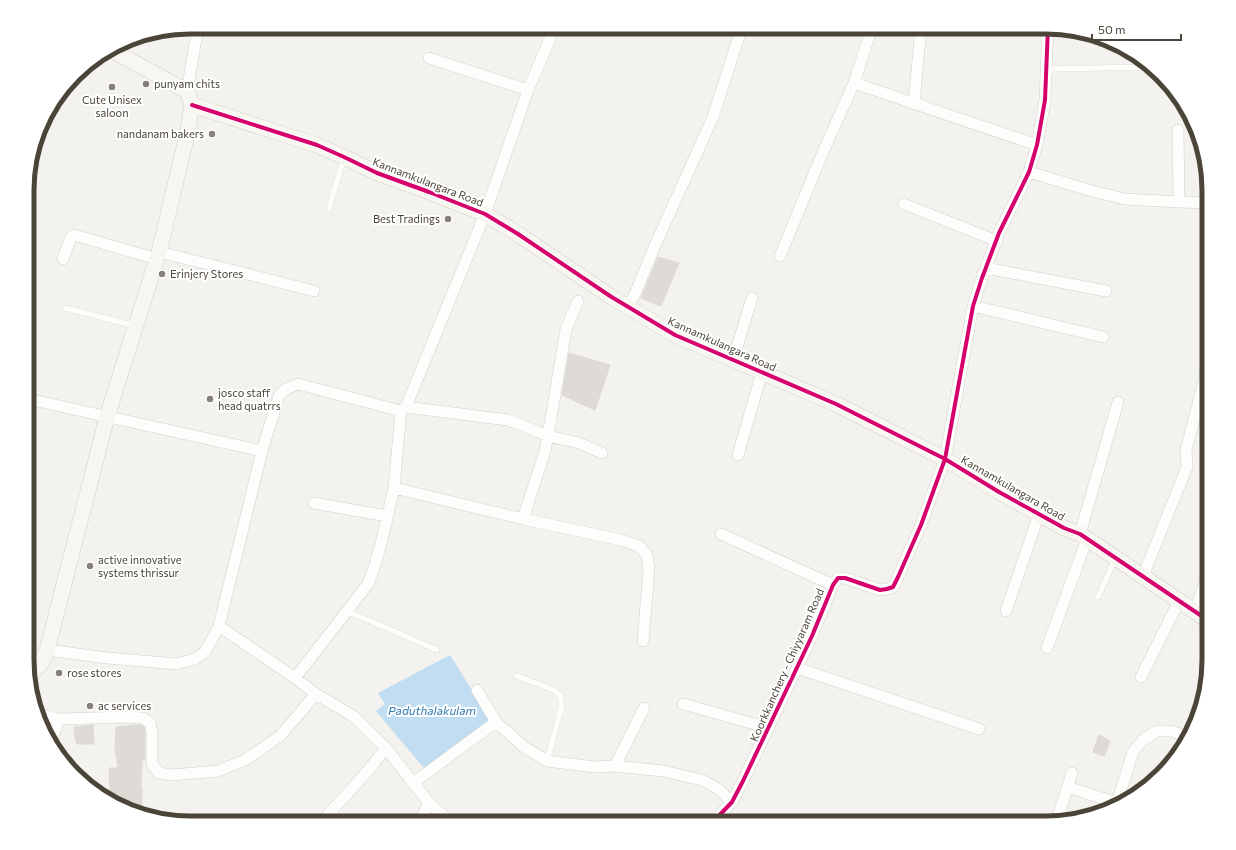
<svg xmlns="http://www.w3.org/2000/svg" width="1236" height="850" font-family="Commissioner,sans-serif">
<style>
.water{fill:#c0ddf1}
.building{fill:#dedbd6;stroke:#dcd9d4}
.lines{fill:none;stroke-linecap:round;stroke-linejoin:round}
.lane-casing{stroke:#d2d0cb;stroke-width:6}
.street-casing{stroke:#d2d0cb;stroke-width:12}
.secondary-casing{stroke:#d3cfc5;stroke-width:16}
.lane{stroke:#fdfdfc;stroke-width:5.5}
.street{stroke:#fdfdfc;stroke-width:11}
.secondary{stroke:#f7f6f1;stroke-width:15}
.cycleway-casing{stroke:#fff;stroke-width:6}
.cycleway{stroke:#d6006c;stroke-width:4}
.poi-dot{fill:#868178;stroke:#fff;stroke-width:1.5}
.labels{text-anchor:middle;stroke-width:4;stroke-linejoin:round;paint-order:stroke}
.poi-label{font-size:11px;fill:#4b4439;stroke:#fff;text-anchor:start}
.street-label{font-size:11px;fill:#4b4439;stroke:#fff}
.water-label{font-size:12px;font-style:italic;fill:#2e7ab2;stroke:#fff}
.rim{fill:none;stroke:#4b4439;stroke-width:5}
</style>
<rect width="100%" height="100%" fill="#f4f2ee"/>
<path class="water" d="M450,655L490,719L424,768L376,711L385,704L378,693Z"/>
<path class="building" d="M658,257L679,263L661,306L641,298Z
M569,353L610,365L595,410L562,395Z
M93,725L94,744H77L75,737L74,727Z
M136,725H141L144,727L145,731V760H142L141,789H142L141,815L138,814L110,800L109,790H110L109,768H118L115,750L116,727Z
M1099,735L1110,741L1104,756L1093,752Z"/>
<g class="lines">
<g class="lane-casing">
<path id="lane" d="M1047,69L1150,67
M329,208L344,158
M65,308L136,326
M1098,597L1115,559
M347,611L437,650
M517,676L554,690L560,695L562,705L547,761"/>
</g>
<g class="street-casing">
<path id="street" d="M872,27L854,83L1037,145
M429,58L528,90
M187,91L198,27
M914,104L921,27
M1178,130L1179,202
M1029,172L1092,191L1125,199L1179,202L1209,203
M904,204L997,241
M159,252L314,291
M780,256L823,152L854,83
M63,259L71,237L74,235L157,259
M986,268L1106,291
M578,301L566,329L548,436L579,443L602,453
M973,306L1103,337
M628,307L635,294L653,250L713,117L742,27
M733,360L752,298
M28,399L262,451
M406,407L508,420L526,427L548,436L545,451L523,519
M401,411L394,488L523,519L621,540L639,546L647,555L649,569L643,641
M738,455L762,372
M314,503L387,516
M721,534L833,585
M1080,534L1118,402
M1143,576L1187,467L1186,450L1209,362
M1006,611L1039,514
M1194,612L1209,573
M219,626L262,451L279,396L286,389L298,384L401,411L406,407L485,214L528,90L555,27
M1047,648L1087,539
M47,650L108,658L176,664L195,659L205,652L219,626L295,678L316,694L353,716L386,748L366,773L326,817L320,823
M797,668L979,729
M1141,677L1179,601
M295,678L368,584L375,565L382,540L394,488
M477,690L496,722L524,747L547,761L595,767L615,766L663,771L702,780L717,788L732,802
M683,704L769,728
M40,715L59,719L128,717L143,718L150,723L152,732V764L159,773L172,775L218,771L245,760L280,736L316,694
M51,743L59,719
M386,748L429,803L452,823
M615,766L644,708
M413,783L496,722
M1068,787L1120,804
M1116,806L1133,752L1143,740L1157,731H1172L1187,737
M1057,820L1072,773
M419,823L429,803
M712,823L732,802L743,781L812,636L833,585L838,578H845L880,590L887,589L893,587L898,577L921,525L945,459L973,306L982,278L999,233L1029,172L1037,145L1045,100L1048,27"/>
</g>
<g class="secondary-casing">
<path id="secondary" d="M192,105L317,145L344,157L377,173L429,192L485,214L518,234L610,296L675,335L836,404L945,459L999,492L1064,528L1080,534L1209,621
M28,676L41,664L47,650L107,417L159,252L187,135L192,105L187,91L111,50"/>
</g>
<use href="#lane" class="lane"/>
<use href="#street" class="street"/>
<use href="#secondary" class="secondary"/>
<g class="cycleway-casing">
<path id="cycleway" d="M192,105L317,145L344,157L377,173L429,192L485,214L518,234L610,296L675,335L836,404L945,459L999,492L1064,528L1080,534L1209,621
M712,823L732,802L743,781L812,636L833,585L838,578H845L880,590L887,589L893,587L898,577L921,525L945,459L973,306L982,278L999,233L1029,172L1037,145L1045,100L1048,27"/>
</g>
<use href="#cycleway" class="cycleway"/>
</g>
<g class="poi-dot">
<circle cx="146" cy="84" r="4"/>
<circle cx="112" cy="87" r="4"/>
<circle cx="212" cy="134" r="4"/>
<circle cx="448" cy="219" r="4"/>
<circle cx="162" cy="274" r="4"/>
<circle cx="210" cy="399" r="4"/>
<circle cx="90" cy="566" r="4"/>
<circle cx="59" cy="673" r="4"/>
<circle cx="90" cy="706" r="4"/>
</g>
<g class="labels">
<g class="poi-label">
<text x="154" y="88">punyam chits</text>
<text x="112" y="104" text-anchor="middle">Cute Unisex<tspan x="112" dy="13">saloon</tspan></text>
<text x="204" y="138" text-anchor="end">nandanam bakers</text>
<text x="440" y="223" text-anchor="end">Best Tradings</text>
<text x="170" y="278">Erinjery Stores</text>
<text x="218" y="397">josco staff<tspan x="218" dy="13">head quatrrs</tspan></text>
<text x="98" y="564">active innovative<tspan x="98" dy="13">systems thrissur</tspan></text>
<text x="67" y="677">rose stores</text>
<text x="98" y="710">ac services</text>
</g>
<g class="street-label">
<text transform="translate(428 182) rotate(21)" y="4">Kannamkulangara Road</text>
<text transform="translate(722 344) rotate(24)" y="4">Kannamkulangara Road</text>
<text transform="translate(1013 488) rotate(30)" y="4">Kannamkulangara Road</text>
<text transform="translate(787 665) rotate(-66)" y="4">Koorkkanchery - Chiyyaram Road</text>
</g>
<g class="water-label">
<text x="432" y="715">Paduthalakulam</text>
</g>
</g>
<path d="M0 0H1236V850H0ZM190 34H1046A156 156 0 0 1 1202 190V660A156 156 0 0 1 1046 816H190A156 156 0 0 1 34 660V190A156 156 0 0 1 190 34Z" fill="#fff" fill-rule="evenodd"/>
<path class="rim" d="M190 34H1046A156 156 0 0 1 1202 190V660A156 156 0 0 1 1046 816H190A156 156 0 0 1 34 660V190A156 156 0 0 1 190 34Z"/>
<path d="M1092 34v6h89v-6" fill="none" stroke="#4b4439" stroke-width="2"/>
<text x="1098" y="34" font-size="12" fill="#4b4439" stroke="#ffffff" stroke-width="3" paint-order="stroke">50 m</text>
</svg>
